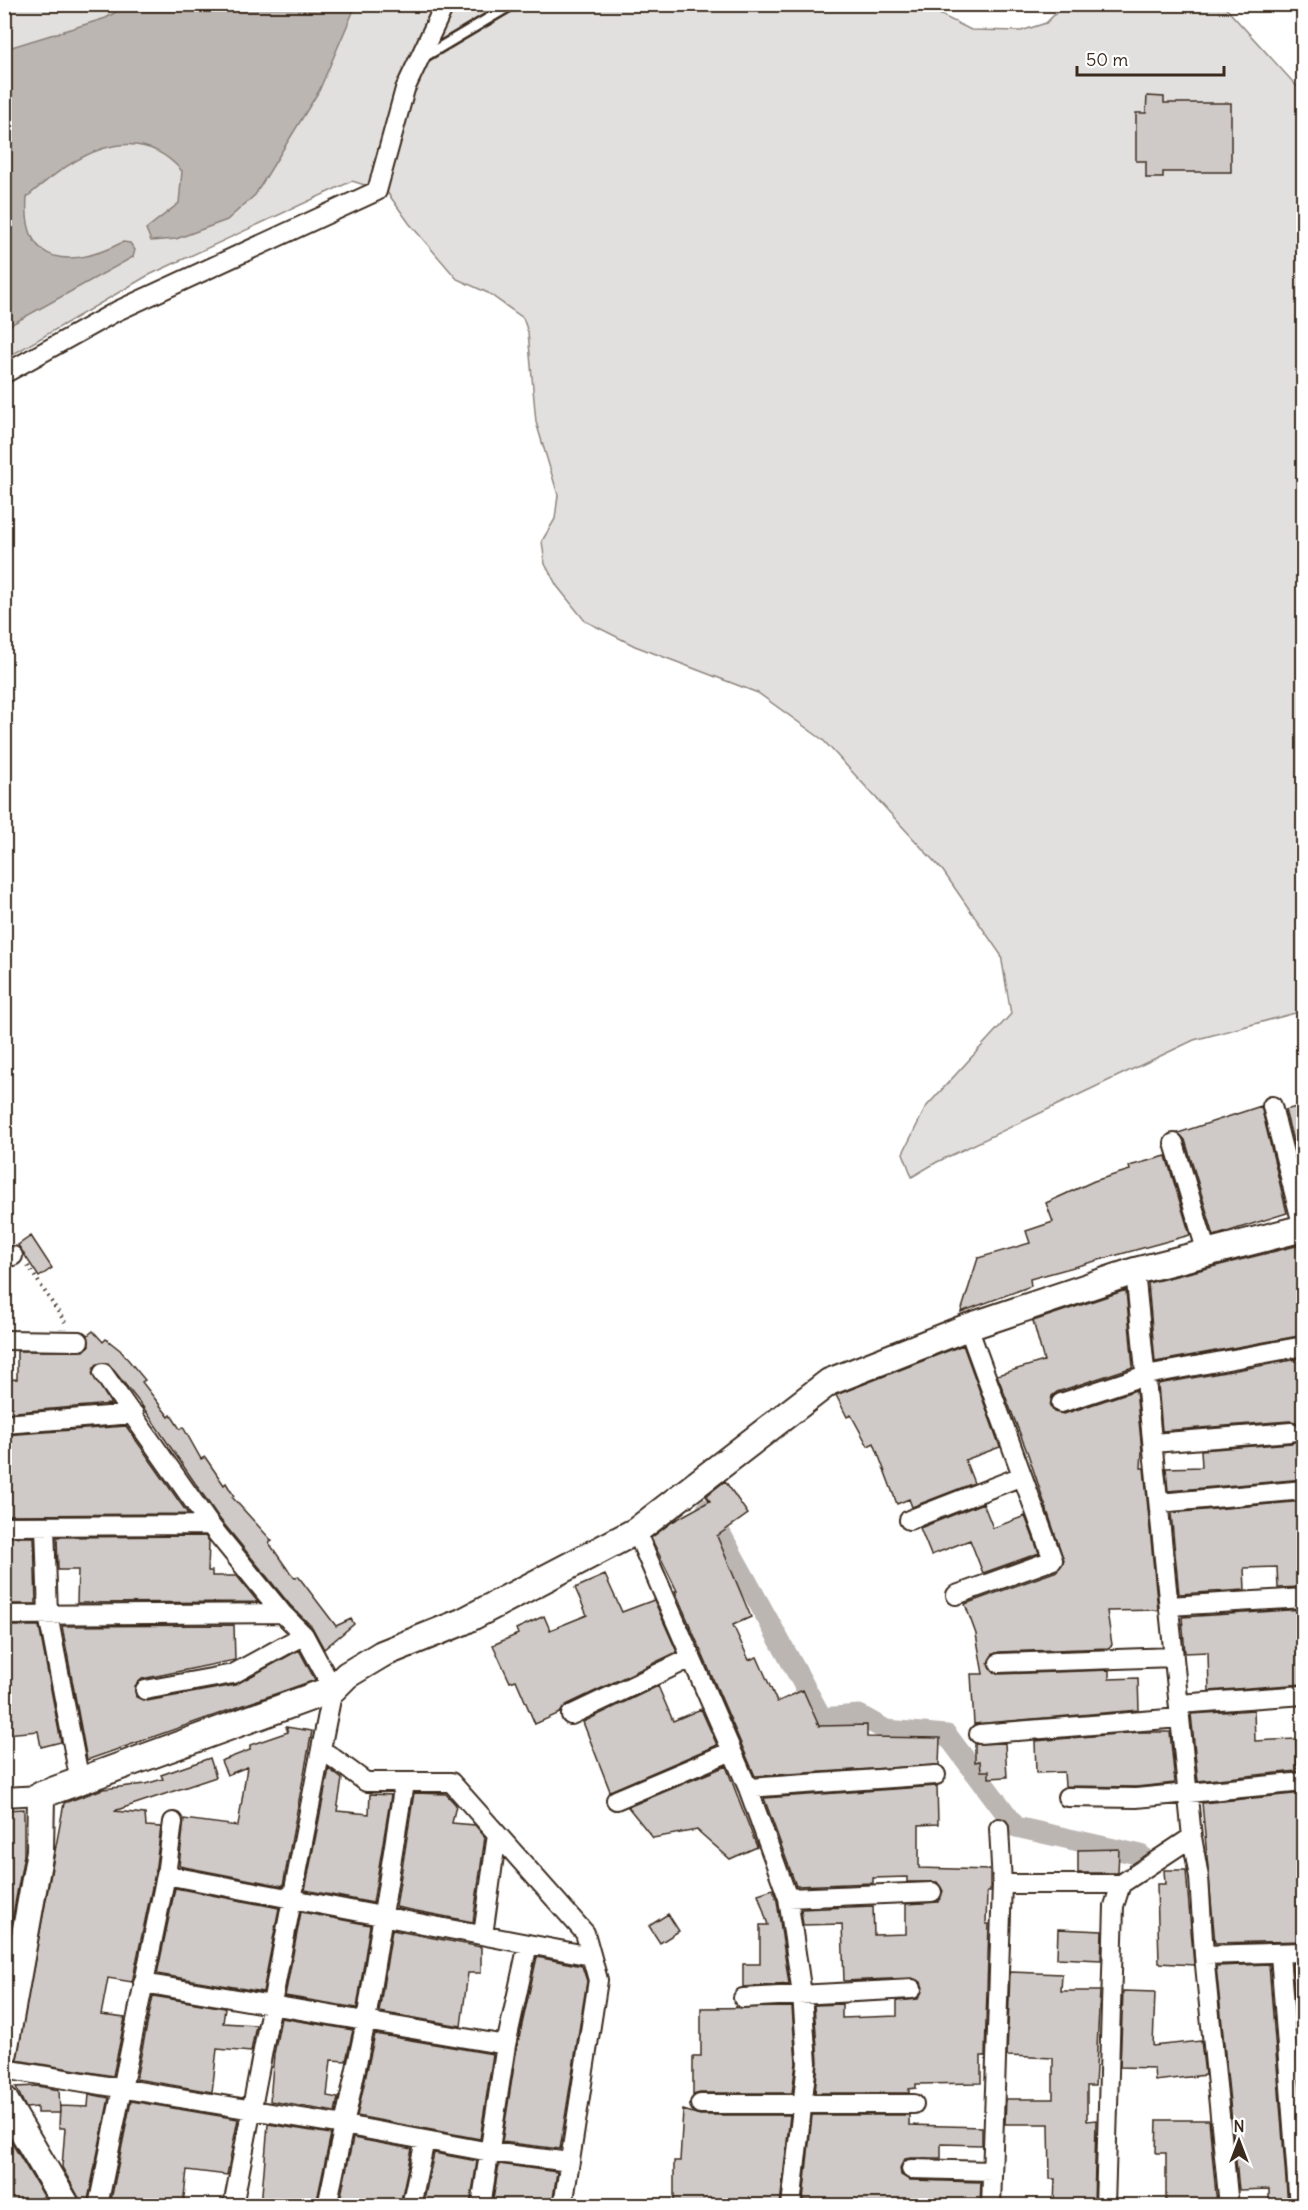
<svg xmlns="http://www.w3.org/2000/svg" width="1308" height="2210" font-family="Delius,sans-serif">
<style>
.green{fill:#e2e0de;stroke:#8e857e;stroke-width:1.5}
.water{fill:#bcb6b3;stroke:#887e77;stroke-width:1.5}
.lines{fill:none;stroke-linecap:round;stroke-linejoin:round}
.canal{stroke:#bcb6b3;stroke-width:21}
.building{fill:#cfcac7;stroke:#3b2a1e;stroke-width:1.5}
.lane-casing{stroke:#3b2a1e;stroke-width:14}
.street-casing{stroke:#3b2a1e;stroke-width:22}
.secondary-casing{stroke:#3b2a1e;stroke-width:30}
.path{stroke:#3b2a1e;stroke-width:4;stroke-dasharray:1.5 4.5;stroke-linecap:butt}
.lane{stroke:#fff;stroke-width:9}
.street{stroke:#fff;stroke-width:18}
.secondary{stroke:#fff;stroke-width:26}
</style>
<rect width="100%" height="100%" fill="#fff"/>
<filter id="ink" filterUnits="userSpaceOnUse"><feTurbulence type="fractalNoise" baseFrequency=".0167" numOctaves="2"/><feDisplacementMap in="SourceGraphic" scale="12" xChannelSelector="R" yChannelSelector="G"/><feConvolveMatrix kernelMatrix="1 2 1 2 8 2 1 2 1" color-interpolation-filters="sRGB"/></filter>
<g filter="url(#ink)">
<path class="green" d="M929,4L941,15L971,30L1021,31L1046,23L1064,5H1223L1303,93V1011L1194,1040L937,1162L912,1177L903,1153L926,1107L1011,1014L1001,955L943,871L823,740L758,693L635,646L585,621L557,586L545,564L542,541L555,519L558,495L536,422L528,332L523,318L488,293L457,279L409,223L387,192L352,181L147,276L5,359V5Z"/>
<path class="water" d="M127,5H356L319,91L255,195L227,220L176,239L151,241L146,229L179,203L182,171C133,115 70,159 27,197C22,268 72,268 123,242L130,243L135,250L133,257L5,328V49L106,18Z"/>
<g class="lines">
<path class="canal" d="M707,1509L822,1718L859,1715L886,1730L947,1735L1016,1827L1141,1855"/>
</g>
<path class="building" d="M1147,96L1164,97V103H1231V172H1163V178H1146V161H1136V113H1146Z
M1304,1105V1184L1285,1110Z
M1261,1106L1287,1213L1214,1236L1185,1140L1178,1133Z
M1166,1156L1190,1235L1030,1279L1031,1286L961,1312L978,1258L1030,1243L1026,1231L1053,1222L1046,1203L1094,1181L1130,1170L1129,1166Z
M31,1236L52,1268L39,1277L18,1245Z
M1304,1244V1335L1155,1362L1148,1283Z
M1126,1290L1133,1367L1057,1392L1052,1396L1050,1406L1054,1412L1064,1414L1136,1390L1142,1451L1141,1468H1144L1158,1610L1107,1611L1112,1645L1108,1648L999,1652L993,1654L988,1663L990,1669L999,1674L1109,1670V1679L1138,1678L1139,1710L974,1724L971,1674H983L976,1634L965,1604L1057,1571L1064,1561L1028,1454L997,1375L1044,1361L1033,1321Z
M93,1331L103,1342L106,1339L120,1350L145,1380L142,1382L169,1417L171,1415L180,1429L183,1427L201,1459L205,1457L224,1485L226,1483L234,1496L232,1497L272,1541L269,1543L288,1570L295,1578L298,1576L336,1626L351,1619L354,1624L324,1649L312,1627L290,1605L219,1518L143,1407L108,1363L97,1364L92,1373L111,1404L4,1413V1380L17,1379V1351H84L89,1346L88,1335Z
M963,1345L1000,1447L965,1460L974,1483L912,1507L909,1499L897,1504L874,1443L868,1446L851,1415L847,1417L836,1395Z
M1304,1358V1479L1168,1491L1166,1468L1202,1467L1201,1450L1292,1443L1301,1437L1302,1431L1296,1422L1290,1421L1162,1431L1158,1384Z
M126,1426L188,1514L4,1515V1435Z
M725,1481L748,1514L717,1536L751,1617L733,1625L749,1660L757,1657L777,1702L803,1690L819,1726L867,1725V1737L940,1738L939,1765L755,1776L675,1591H677L651,1538L672,1522L710,1501L706,1496Z
M1304,1501V1587L1278,1588L1277,1567L1244,1568L1245,1590L1179,1594L1171,1513Z
M983,1503L993,1528L1025,1516L1039,1553L983,1573L970,1540L931,1555L920,1528Z
M205,1536L209,1541L208,1571H212V1576H237L258,1602L77,1603L78,1570H58L57,1537Z
M4,1537H34L36,1604H4Z
M605,1575L622,1612L654,1600L677,1652L566,1705L560,1713L535,1724L516,1680L510,1682L493,1645L518,1634L516,1629L544,1616L550,1630L587,1615L575,1588Z
M1304,1609V1684L1209,1691L1208,1652L1185,1653L1182,1617Z
M234,1625L235,1660L142,1679L135,1686L136,1697L147,1701L235,1685L299,1650L315,1680L87,1760L62,1626Z
M4,1626H39L61,1742L41,1747L38,1731L6,1734Z
M658,1686L673,1721L701,1709L717,1745L610,1791L583,1722Z
M1254,1710L1255,1741L1296,1739L1297,1771L1198,1781L1191,1714Z
M286,1727L312,1731L283,1886L179,1866L184,1819L238,1826L247,1767L227,1775L221,1761L250,1750V1745L288,1732Z
M1140,1732H1170L1175,1783L1136,1787L1065,1786L1064,1772L1036,1773L1035,1741Z
M1005,1743L1007,1777L989,1778V1771H981L980,1761L975,1762V1744Z
M210,1758L216,1777L114,1811L145,1814L146,1826L161,1827L155,1873L133,1978L132,1982L108,1978L101,2015L125,2018L113,2076L16,2060L64,1803L103,1789L145,1784L163,1779L161,1775Z
M726,1766L757,1847L730,1859L697,1830L653,1838L628,1807Z
M329,1769L342,1779L337,1811L369,1814L370,1794L391,1795L373,1903L305,1890Z
M937,1786L938,1824L919,1825V1868L990,1870V1892H987L986,1924H989L985,2056H981V2083L916,2084V2088L909,2089V2093H815L818,2062L814,2005L842,2004V2018L897,2016V2001L918,1999L923,1988L921,1982L912,1978L844,1981L842,1924L803,1925L801,1909L873,1906L874,1935L906,1934V1904L938,1902L943,1891L937,1882H907V1877L873,1878V1883L796,1886L764,1798Z
M414,1793L446,1794L456,1805L452,1823L475,1825L485,1837L473,1922L396,1907Z
M1304,1793V1941L1215,1943L1202,1803Z
M24,1809V1855L4,1964V1810Z
M1119,1849L1118,1873H1078V1850Z
M1164,1870H1186L1194,1965L1159,1963L1157,1884H1165Z
M175,1888L279,1908L263,1992L157,1974Z
M773,1889L777,1901L789,1984L743,1987V1964H760V1925H768L758,1894Z
M301,1912L370,1925L357,2008L285,1996Z
M668,1914L679,1931L660,1943L649,1926Z
M1058,1929L1102,1931L1101,1960L1057,1958Z
M392,1930L481,1947V1973H468L461,2026L379,2012Z
M537,1957L582,1966L587,1981L560,2149L502,2142L517,2047Z
M1304,1963V2111H1303L1292,1964Z
M1269,1964L1288,2205H1269V2189L1239,2190L1216,1966Z
M1010,1972L1062,1974L1061,1991H1100L1095,2086H1087V2121L1096,2120L1094,2205H1054L1055,2179H1050L1049,2124H1005L1006,2099H1053V2058L1007,2056Z
M1123,1991L1155,1992L1153,2046L1201,2041L1205,2075L1155,2081L1154,2068L1120,2067Z
M153,1996L225,2008L223,2023L256,2025L251,2052L217,2049L212,2092L136,2079Z
M792,2007L796,2063L792,2093H700L693,2095V2056H701V2008Z
M281,2018L353,2030L346,2061L331,2060L327,2096L338,2098L335,2112L270,2101L274,2054Z
M375,2034L493,2054L480,2139L357,2116Z
M37,2086L59,2090L60,2113H37V2107L26,2108L16,2087Z
M89,2094L109,2098L87,2205H83L62,2167L65,2128H59L60,2106L88,2107Z
M131,2101L238,2119L227,2175L187,2170L183,2205H110Z
M683,2110L700,2115H790L780,2205H674V2161H680Z
M812,2115H909V2125L982,2127V2145L941,2144V2158H911L905,2159L900,2168L901,2175L910,2180L981,2182L980,2205H845V2202L803,2200Z
M1157,2120H1209L1217,2205H1166V2153H1156Z
M268,2124L331,2134L316,2205H261Z
M4,2130L44,2196L33,2205H10L4,2199Z
M353,2138L412,2149L400,2205H339Z
M434,2153L477,2161L470,2205H423Z
M499,2164L557,2172L552,2205H492Z"/>
<g class="lines">
<g class="lane-casing">
<path id="lane" d="M422,58L513,4"/>
</g>
<g class="street-casing">
<path id="street" d="M4,374L117,311L377,191L405,89L445,4
M1272,1106L1303,1228
M1174,1143L1207,1253
M4,1257L13,1256
M1135,1271L1192,1837L1199,1877L1204,1955L1229,2206
M4,1340L79,1341
M103,1373L210,1525L282,1613L304,1635L333,1689L321,1749L366,1782H451L585,1933L598,1980L563,2206
M1061,1403L1146,1375L1304,1346
M4,1424L134,1414
M1153,1443L1291,1432
M1159,1503L1304,1490
M909,1520L1022,1476
M4,1526L210,1525
M45,1526L48,1615L80,1782
M636,1531L748,1788L788,1898L802,1994L807,2063L791,2206
M956,1595L1053,1560L968,1327
M1169,1606L1304,1598
M4,1615L282,1613
M999,1663L1174,1657
M145,1690L233,1674L304,1635
M1179,1704L1304,1695
M571,1715L691,1658
M979,1734L1180,1718
M748,1788L936,1775
M4,1797L41,1795
M1067,1797L1136,1798L1304,1782
M616,1800L732,1751
M166,1875L591,1956
M1002,1884H1121
M788,1898L932,1892
M483,1935L497,1834
M1280,1954L1299,2206
M1204,1955L1304,1952
M143,1983L506,2045
M743,1998L912,1989
M4,2069L344,2125L490,2152L570,2162
M700,2104H914
M911,2169L992,2171
M98,2206L166,1875L173,1822
M233,2206L321,1749
M327,2206L366,2021L404,1783
M411,2206L425,2140
M481,2206L506,2045L528,1944
M991,2206L1002,1884L999,1828
M1105,2206L1114,1906L1121,1884L1192,1837"/>
</g>
<g class="secondary-casing">
<path id="secondary" d="M4,2052L40,1851L41,1795L333,1689L347,1675L382,1654L462,1622L636,1531L829,1382L968,1327L1135,1271L1304,1228
M4,2099L67,2206"/>
</g>
<path class="path" d="M28,1266L65,1322"/>
<use href="#lane" class="lane"/>
<use href="#street" class="street"/>
<use href="#secondary" class="secondary"/>
</g>
</g>
<rect width="1308" height="2210" fill="none" stroke="#fff" stroke-width="24"/>
<rect x="12" y="12" width="1284" height="2186" fill="none" stroke="#3b2a1e" stroke-width="2" filter="url(#ink)"/>
<g transform="translate(1239 2141)" stroke="#ffffff" stroke-width="4.5" paint-order="stroke">
<path d="M0-4.5L10 22L0 15L-10 22Z" fill="#3b2a1e"/>
<text y="-9" font-size="16" font-weight="bold" text-anchor="middle" fill="#3b2a1e">N</text>
</g>
<path d="M1077 66v9h147v-9" fill="none" stroke="#3b2a1e" stroke-width="3"/>
<text x="1086" y="66" font-size="18" fill="#3b2a1e" stroke="#ffffff" stroke-width="4.5" paint-order="stroke">50 m</text>
</svg>
